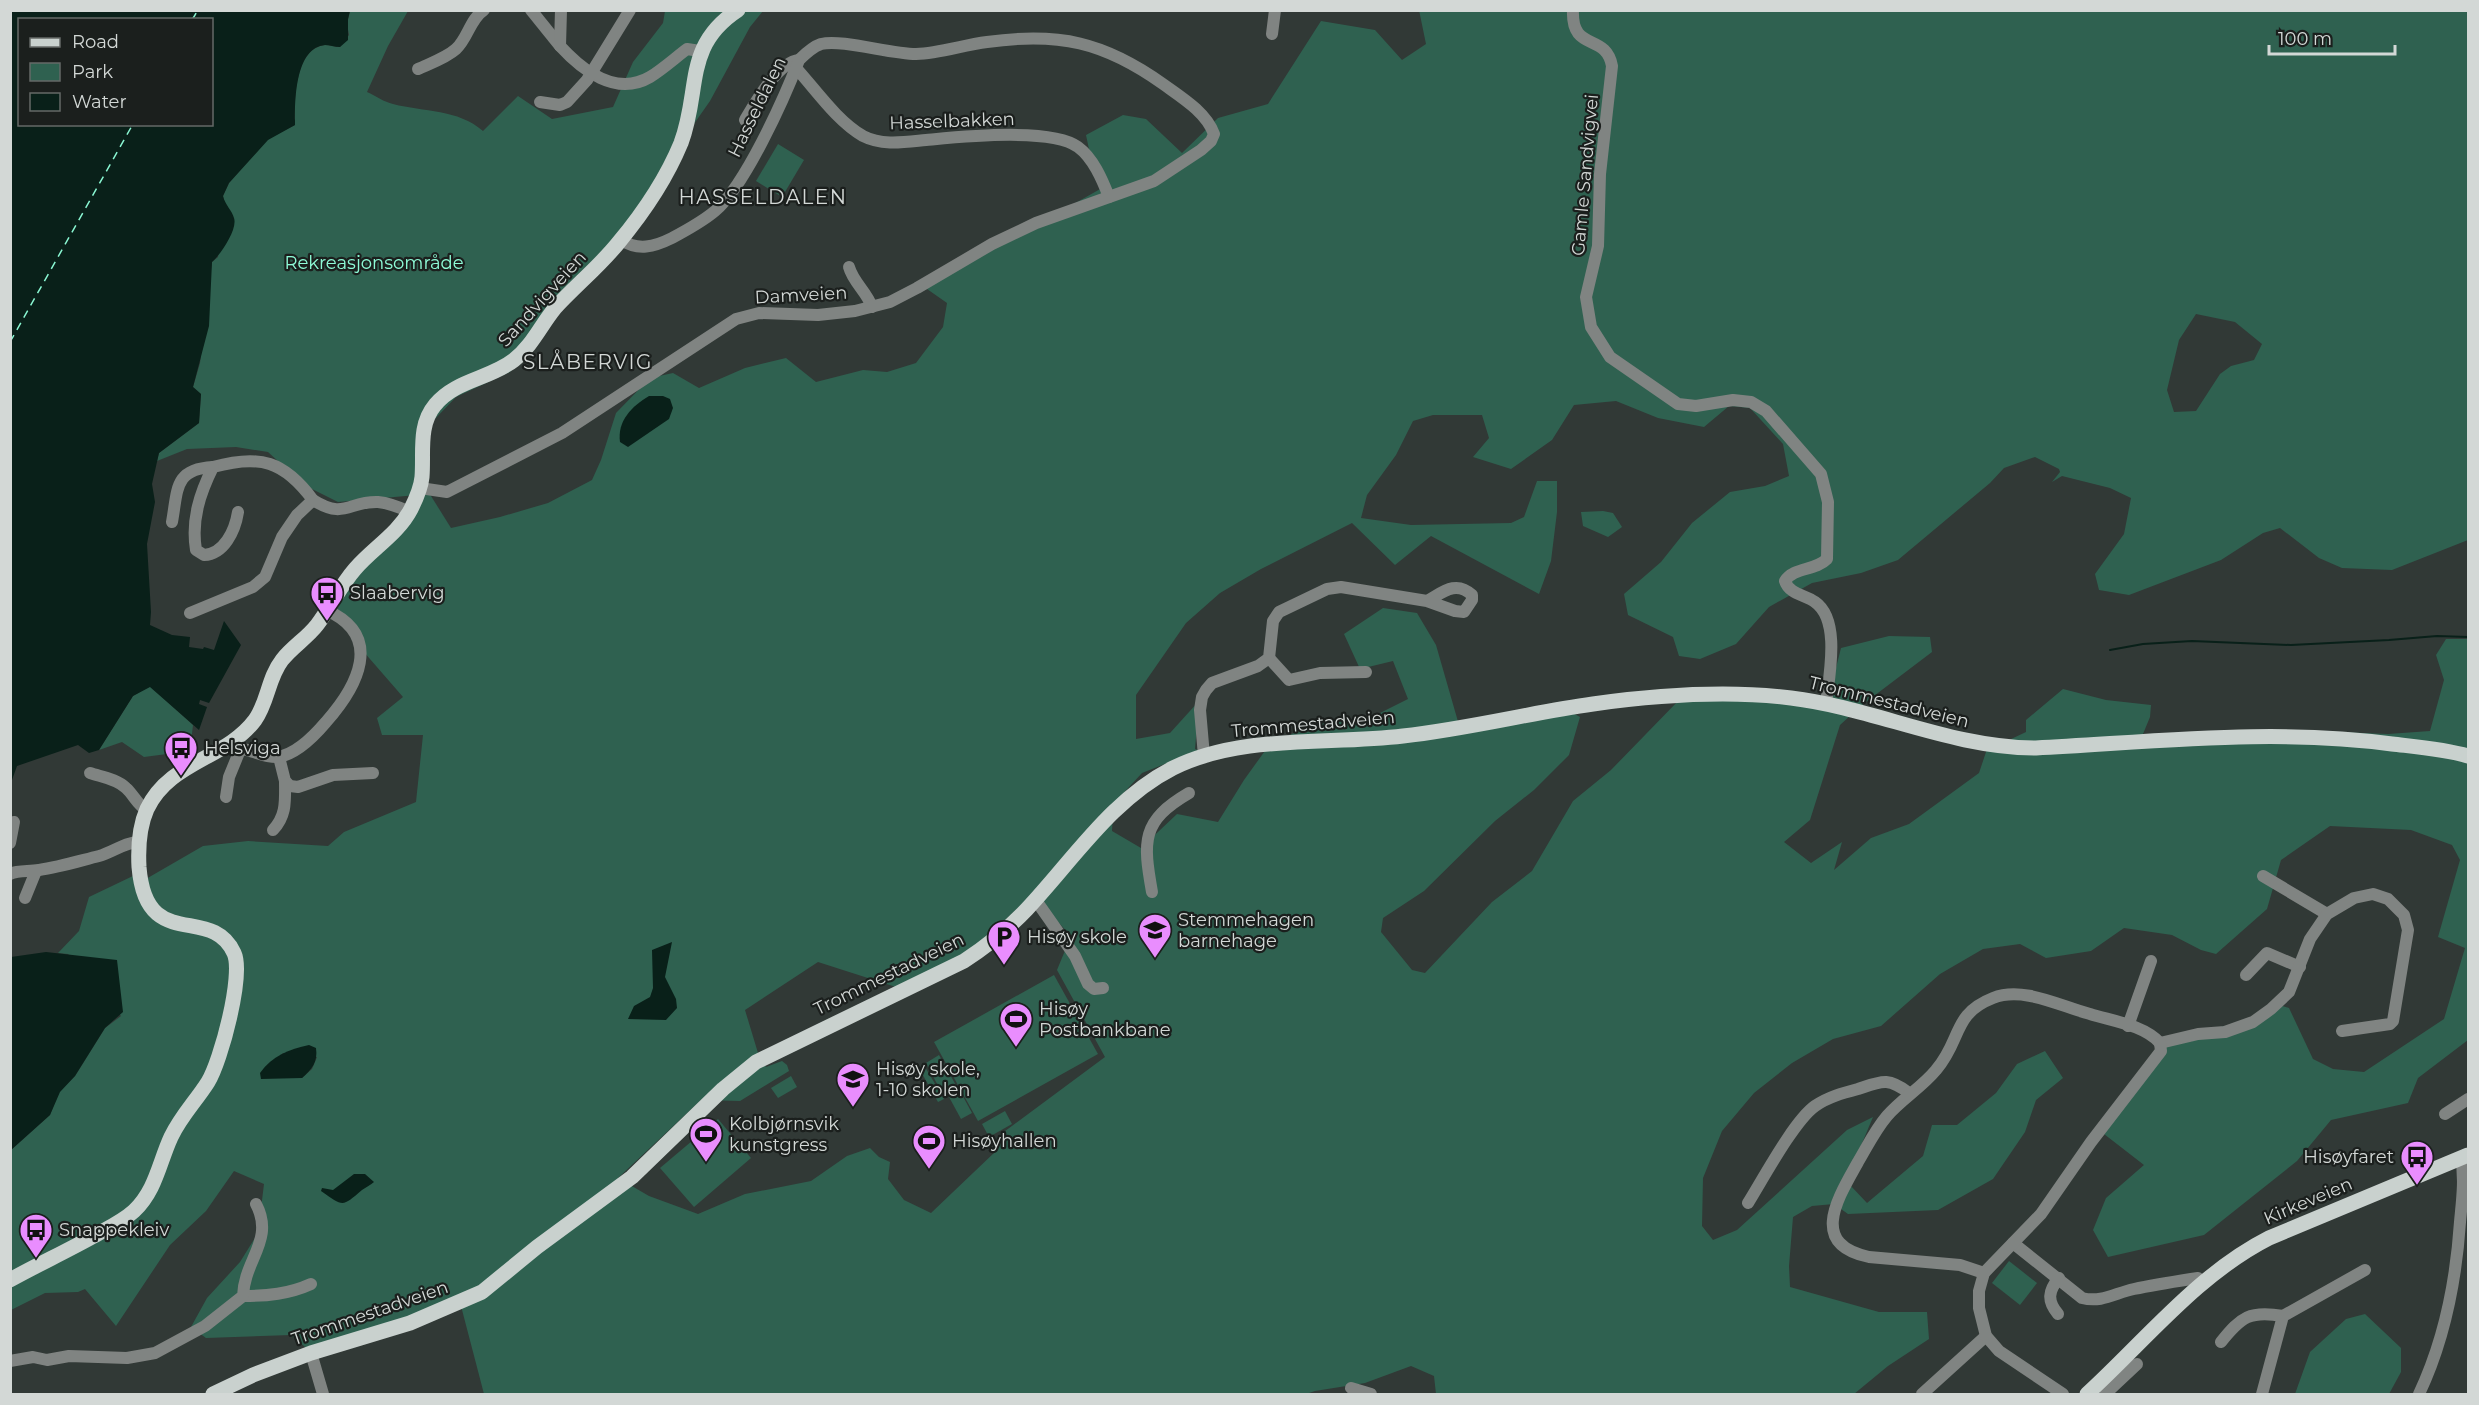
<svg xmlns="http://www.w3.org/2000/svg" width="2479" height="1405" font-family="Montserrat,sans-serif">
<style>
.green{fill:#2f6150;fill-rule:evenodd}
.water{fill:#092019;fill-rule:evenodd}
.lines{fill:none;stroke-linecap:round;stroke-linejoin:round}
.stream{stroke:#092019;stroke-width:2}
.ferry{stroke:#89f6d2;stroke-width:1.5;stroke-dasharray:8 6;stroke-linecap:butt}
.minor{stroke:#808482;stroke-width:12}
.major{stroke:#c9d1ce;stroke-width:15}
.labels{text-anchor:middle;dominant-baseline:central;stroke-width:4.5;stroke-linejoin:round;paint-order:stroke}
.street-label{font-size:18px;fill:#d3d8d6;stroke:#1b1f1d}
.park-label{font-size:18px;fill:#8efbd7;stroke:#1b1f1d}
.poi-label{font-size:18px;fill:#d3d8d6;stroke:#1b1f1d;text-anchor:start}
.neighbourhood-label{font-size:20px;letter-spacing:1.5px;fill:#d3d8d6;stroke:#1b1f1d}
</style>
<rect width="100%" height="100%" fill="#313936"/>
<g class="green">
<path d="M1419,10L2468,11V540L2392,570L2342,568L2319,558L2280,528L2263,533L2221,560L2129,595L2099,590L2095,574L2124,534L2131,498L2110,488L2062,476L2052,482L2060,472L2059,469L2035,457L2004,468L1990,483L1898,560L1861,573L1812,583L1769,607L1736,644L1700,659L1679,656L1673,637L1628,615L1624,594L1661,562L1692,523L1730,492L1765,486L1789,476L1783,444L1750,408L1729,406L1704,427L1658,418L1616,401L1574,405L1552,440L1511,469L1473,457L1489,438L1482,415H1433L1413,421L1396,455L1367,495L1361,518L1411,525L1511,523L1524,517L1537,481H1557V512L1551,561L1539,594L1431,536L1395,565L1352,523L1261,569L1220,593L1186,623L1136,695V739L1170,733L1199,701L1195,749L1219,757L1185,756L1142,773L1118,799L1113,812L1112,831L1141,848L1177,814L1218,822L1244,780L1267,748L1308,725L1350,721L1380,713L1408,699L1393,661L1360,669L1344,634L1383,608L1417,613L1436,645L1461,732L1566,709L1580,717L1569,755L1534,790L1495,821L1424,891L1383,918L1381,932L1412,970L1425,973L1492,902L1532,871L1573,801L1611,770L1680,699L1818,700L1830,692L1841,648L1889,636L1930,637L1932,652L1862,705L1840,725L1810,820L1784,842L1811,863L1842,842L1834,870L1871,838L1909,824L1979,773L1989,743L2009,740L2026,732V720L2063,689L2106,700L2151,705L2150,717L2143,734L2338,732L2388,734L2430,731L2444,680L2436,655L2446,639H2468V1040L2418,1078L2408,1103L2331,1120L2297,1161L2204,1235L2108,1257L2093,1230L2106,1198L2144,1165L2104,1134L2172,1035L2255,1021L2273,1003L2289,1008L2313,1059L2333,1069L2364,1072L2444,1019L2465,948L2438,937L2460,860L2452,845L2411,830L2330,826L2281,860L2267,909L2216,954L2201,950L2172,935L2124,928L2091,951L2046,958L2020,944L1983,949L1940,974L1881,1026L1833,1039L1792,1063L1754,1093L1722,1131L1703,1178L1702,1226L1713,1240L1737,1230L1847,1130L1873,1117L1855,1160L1850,1185L1867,1203L1923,1156L1932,1125H1957L1996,1093L2017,1064L2045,1051L2063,1078L2036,1100L2025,1132L1993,1179L1938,1210L1848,1214L1834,1204L1812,1206L1793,1217L1789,1266L1790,1287L1879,1312H1927L1929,1339L1888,1366L1854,1394H1436L1434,1376L1411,1366L1365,1383L1315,1391L1306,1394H484L461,1306L311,1352L291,1335L206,1338L191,1327L207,1298L240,1262L258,1233L264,1184L234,1171L206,1211L170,1245L116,1326L85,1289L78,1292L45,1293L11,1310V1150L50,1115L59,1092L75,1076L105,1028L121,1016L68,954L58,953L79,931L89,897L135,875L139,883L203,846L248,841L328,846L344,832L416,802L423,735H382L377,718L403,697L363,651L330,606L417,495L338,502L304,485L268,452L236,447L187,449L157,461L159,453L199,423L201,394L193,387L200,363L212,262L218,257L225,204L223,196L229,183L268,139L295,125C294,104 294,48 325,45C329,45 335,47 340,47L349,35L347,24L350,11H408L388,46L367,92C376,96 384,102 393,104C424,112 458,109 483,131L518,96L552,119L613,107L633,62L663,23L665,11H763L750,27L710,101L682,141L661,184L570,299L510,372L456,397L433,421L430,432L426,488L451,528L500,517L548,503L592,480L601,460L616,413L650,378L673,373L699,388L745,368L786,358L816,382L863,370L887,372L916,363L943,327L947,303L927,289L909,297L1102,188L1090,154L1086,135L1123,115L1146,119L1182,153L1218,118L1268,104L1321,21L1375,30L1402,60L1426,44ZM2196,314L2235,322L2262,344L2254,360L2231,366L2220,374L2196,411L2174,412L2167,390L2179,340ZM1021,905L1046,909L1071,936L1057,970L1105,1057L997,1137L995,1152L931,1213L904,1200L888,1179L890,1162L879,1157L870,1148L847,1156L811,1181L745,1194L698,1214L649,1196L618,1178L701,1100L740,1101L789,1071L787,1065L782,1061L766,1067L758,1053L745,1010L818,962L899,988L943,967L985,939ZM283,1053L317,1057L312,1069L302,1078L280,1056Z"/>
<path d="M778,144L804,160L782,197L756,181Z"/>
<path d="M1603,511L1613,513L1622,527L1608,537L1583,526L1581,512Z"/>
<path d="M150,686L193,725L190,751L144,757L122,742L99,750L133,696Z"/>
<path d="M1054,975L1098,1054L978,1121L934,1042Z"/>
<path d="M939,1055L958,1089L944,1097L926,1063Z"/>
<path d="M925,1067L944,1099L938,1102L920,1070Z"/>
<path d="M791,1076L797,1087L778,1098L771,1088Z"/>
<path d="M960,1091L972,1113L961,1119L949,1097Z"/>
<path d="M1005,1111L1012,1124L989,1137L982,1124Z"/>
<path d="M718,1119L751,1158L694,1207L660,1168Z"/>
<path d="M2009,1261L2037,1283L2020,1305L1992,1283Z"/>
<path d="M2365,1314L2401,1348V1372L2389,1394H2295L2310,1352L2346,1319Z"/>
</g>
<g class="water">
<path d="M10,11H350L348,19V40L340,47C335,47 329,45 325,45C294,48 295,104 295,125L268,140L229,183L223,196C225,205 232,210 234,218C238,229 220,255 212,262L209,326L193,387L201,394L199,423L159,453L152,484L155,502L147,544L151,612L150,625L172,635L190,637L189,647L203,649L204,647L214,650L224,621L241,645L209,703L200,700L199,704L207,707L199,730L150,687L133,696L99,750L89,753L78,745L17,766L12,780ZM20,20H212V124H20Z"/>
<path d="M649,396H663L670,399L673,408L669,419L628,447L620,442C617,421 632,406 649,396Z"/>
<path d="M672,942L665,977L676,999L677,1008L666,1020L628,1019L634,1006L650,997L653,988L652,950Z"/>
<path d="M46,952L117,960L123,1012L105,1028L75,1076L60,1092L50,1115L11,1150V957Z"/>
<path d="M309,1045L316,1048C318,1062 312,1069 302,1078L261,1079L260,1073C272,1056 289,1049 309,1045Z"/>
<path d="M354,1174H365L374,1182C371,1185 366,1187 362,1190C342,1207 344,1207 321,1191L322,1188L333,1190Z"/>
</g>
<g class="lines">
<path class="stream" d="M2110,650L2143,644L2192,641L2291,645L2389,640L2437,636L2468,637"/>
<g class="ferry">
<path d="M192,20L198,10"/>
<path d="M10,342L133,124"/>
</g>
<g class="minor">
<path d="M531,10L560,46"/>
<path d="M561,10L560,46C582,70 616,97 650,77C663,69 675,58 687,49L700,51"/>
<path d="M1573,10C1571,53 1606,32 1612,66L1600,174L1598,246L1586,297L1591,327L1610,357L1678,404L1696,406L1733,400L1751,402L1766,411L1821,474L1828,502L1827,559C1815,571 1794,567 1785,581C1789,594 1805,595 1815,602C1841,620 1829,676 1826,704"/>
<path d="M1272,34L1275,10"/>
<path d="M796,68C816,90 837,121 863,136C882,146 905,142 926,140C959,137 1052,127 1078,147C1093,158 1102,179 1109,197"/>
<path d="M418,69C431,63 446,58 456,49C468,38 470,19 484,10"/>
<path d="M540,102L560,105L567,102L587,80L630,10"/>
<path d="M745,120C755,103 778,62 799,60"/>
<path d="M849,267C853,282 867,292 872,307"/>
<path d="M420,488L447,492L562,433L736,319L759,313L818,315L855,311L890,302L917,288L992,244L1036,223L1154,181L1201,150L1211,141L1214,134C1206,112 1181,97 1163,84C1104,42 1059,32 987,42C963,45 940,53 916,54C890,54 842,39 821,44C812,47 805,54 799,60C784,99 745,186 715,211C702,222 687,230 672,238C654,247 638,251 621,240"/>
<path d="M238,512C235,531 224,554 204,555L196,550C191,520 200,493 213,467C260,454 284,461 313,500"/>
<path d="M172,522C178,489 174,469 213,467"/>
<path d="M190,613L253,587L265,577L282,537L297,515L313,500C345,520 348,501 378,502C389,503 399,507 410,512"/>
<path d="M1269,658L1289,680L1320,673L1366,672"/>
<path d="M1204,756L1200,710L1202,697L1206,690L1212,683L1258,666L1269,658L1273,621L1279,612L1327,589L1341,587L1427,601L1455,611L1464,612L1472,600V595C1456,580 1443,592 1427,601"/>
<path d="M279,757L285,781L290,786L298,787L333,775L373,773"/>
<path d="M90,773C102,777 117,779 126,788C134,795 137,805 147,810"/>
<path d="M226,797L229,777L240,750L243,749C254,751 266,758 278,757C297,754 315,735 326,722C357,687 385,636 326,610"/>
<path d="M273,830C287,815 285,800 285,781"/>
<path d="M10,843L14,822"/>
<path d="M10,874C19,870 29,872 39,870C59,867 79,861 99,856C113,852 125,842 139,842"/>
<path d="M2263,876L2327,914"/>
<path d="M1152,892C1143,841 1141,821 1189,793"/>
<path d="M25,898L36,871"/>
<path d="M1035,899L1075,956L1088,984L1094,989L1103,988"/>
<path d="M2246,975L2267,953L2300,967"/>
<path d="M2128,1026L2151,961"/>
<path d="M2160,1043L2198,1034L2225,1032L2253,1022L2271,1009L2289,992L2310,939L2327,914L2354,898L2373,894L2388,899L2404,915L2408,930L2393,1021L2390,1024L2342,1031"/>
<path d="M2445,1114L2468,1099"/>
<path d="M1748,1203C1763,1179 1794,1121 1815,1106C1828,1097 1843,1093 1858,1089C1882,1081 1888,1077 1909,1093"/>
<path d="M2013,1243L2082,1298C2102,1303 2115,1293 2134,1289C2153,1285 2172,1282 2191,1279L2198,1278L2203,1283"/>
<path d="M1984,1273L1960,1265L1869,1257C1808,1244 1838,1198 1858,1162C1867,1147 1875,1130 1887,1116C1902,1099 1922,1087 1936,1070C1962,1040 1952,1014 1993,998C2023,986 2060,1006 2090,1014C2112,1021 2144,1025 2160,1043"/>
<path d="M243,1296C267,1296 289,1294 311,1284"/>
<path d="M2058,1314C2047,1301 2048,1291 2059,1278"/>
<path d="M2221,1342C2241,1317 2250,1310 2283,1316"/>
<path d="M311,1353L323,1394"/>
<path d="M10,1361L33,1357L47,1360L69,1356L127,1358L155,1353L205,1326L243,1296C244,1260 275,1240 256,1204"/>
<path d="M1351,1388L1371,1394"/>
<path d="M1922,1394L1986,1336"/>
<path d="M2063,1394L1999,1351L1986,1336L1979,1308V1291L1984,1273L2041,1214L2091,1142L2161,1051L2160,1043"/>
<path d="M2105,1394L2137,1364"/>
<path d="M2262,1394L2283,1316L2365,1270"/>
<path d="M2419,1394C2445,1339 2456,1282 2460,1222C2462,1200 2465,1179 2461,1158"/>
</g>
<g class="major">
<path d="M10,1280C37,1265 65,1252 92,1237C106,1229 122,1222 134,1211C156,1190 159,1163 171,1137C181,1116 196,1101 208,1082C221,1061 244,974 234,953C211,903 146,954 139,867C138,848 139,827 147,809C170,761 226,759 255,720C268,702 268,678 282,660C292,647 307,638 317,625C331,607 340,586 355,569C373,548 398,534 411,509C416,499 421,488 422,477C424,453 418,425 435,405C455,380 490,379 514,360C532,346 541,325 555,308C576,285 600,266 619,242C643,213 667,177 681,143C701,90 683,46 738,10"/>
<path d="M213,1394L253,1375L311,1353L410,1323L482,1292L537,1247L632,1177L723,1089L756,1062L964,961C987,946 1008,929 1027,909C1073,860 1112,799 1173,768C1242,734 1328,745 1403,736C1467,729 1529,713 1593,704C1658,695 1726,690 1791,698C1874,708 1951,748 2036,748C2154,742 2274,728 2392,744C2418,747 2444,749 2468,756"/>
<path d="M2087,1394C2145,1341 2198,1274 2269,1238L2468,1155"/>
</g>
</g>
<defs>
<g id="bus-pin" transform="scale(1.725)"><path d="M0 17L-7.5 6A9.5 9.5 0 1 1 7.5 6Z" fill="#e98dfe" stroke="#1b1f1d"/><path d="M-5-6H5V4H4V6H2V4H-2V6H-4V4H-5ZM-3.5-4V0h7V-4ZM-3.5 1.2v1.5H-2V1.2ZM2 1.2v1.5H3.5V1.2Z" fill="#111"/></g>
<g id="school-pin" transform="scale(1.725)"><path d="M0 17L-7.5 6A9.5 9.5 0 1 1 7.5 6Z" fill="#e98dfe" stroke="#1b1f1d"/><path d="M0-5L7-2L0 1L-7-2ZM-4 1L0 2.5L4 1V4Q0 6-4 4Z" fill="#111"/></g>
<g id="parking-pin" transform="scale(1.725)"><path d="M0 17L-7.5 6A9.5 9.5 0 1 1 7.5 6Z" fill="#e98dfe" stroke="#1b1f1d"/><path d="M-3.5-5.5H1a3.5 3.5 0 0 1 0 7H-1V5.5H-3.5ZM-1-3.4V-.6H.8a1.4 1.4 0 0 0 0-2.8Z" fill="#111"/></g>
<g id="stadium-pin" transform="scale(1.725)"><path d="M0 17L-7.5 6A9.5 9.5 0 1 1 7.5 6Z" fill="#e98dfe" stroke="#1b1f1d"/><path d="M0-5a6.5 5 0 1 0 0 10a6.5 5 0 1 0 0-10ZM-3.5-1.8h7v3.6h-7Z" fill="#111"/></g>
</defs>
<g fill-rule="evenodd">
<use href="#bus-pin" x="327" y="593"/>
<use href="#bus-pin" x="181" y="748"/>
<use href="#school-pin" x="1155" y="930"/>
<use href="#parking-pin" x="1004" y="937"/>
<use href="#stadium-pin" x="1016" y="1019"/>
<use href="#school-pin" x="853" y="1079"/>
<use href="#stadium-pin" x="706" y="1134"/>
<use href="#stadium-pin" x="929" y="1141"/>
<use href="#bus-pin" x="2417" y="1157"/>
<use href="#bus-pin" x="36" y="1230"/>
</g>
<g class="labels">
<g class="street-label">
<text transform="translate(757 107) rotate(-64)">Hasseldalen</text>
<text transform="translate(952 121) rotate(-2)">Hasselbakken</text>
<text transform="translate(1585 175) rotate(-85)">Gamle Sandvigvei</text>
<text transform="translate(801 295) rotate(-3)">Damveien</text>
<text transform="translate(542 299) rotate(-48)">Sandvigveien</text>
<text transform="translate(1889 702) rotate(14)">Trommestadveien</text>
<text transform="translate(1313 724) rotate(-5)">Trommestadveien</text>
<text transform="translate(889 974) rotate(-26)">Trommestadveien</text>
<text transform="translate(2308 1201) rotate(-23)">Kirkeveien</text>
<text transform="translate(370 1313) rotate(-19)">Trommestadveien</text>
</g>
<g class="park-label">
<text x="374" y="263">Rekreasjonsområde</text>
</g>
<g class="poi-label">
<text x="350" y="593">Slaabervig</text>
<text x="204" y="748">Helsviga</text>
<text x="1178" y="920">Stemmehagen<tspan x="1178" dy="21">barnehage</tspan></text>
<text x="1027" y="937">Hisøy skole</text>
<text x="1039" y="1009">Hisøy<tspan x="1039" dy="21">Postbankbane</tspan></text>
<text x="876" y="1069">Hisøy skole,<tspan x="876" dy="21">1-10 skolen</tspan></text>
<text x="729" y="1124">Kolbjørnsvik<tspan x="729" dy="21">kunstgress</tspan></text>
<text x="952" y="1141">Hisøyhallen</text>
<text x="2394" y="1157" text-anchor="end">Hisøyfaret</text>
<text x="59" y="1230">Snappekleiv</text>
</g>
<g class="neighbourhood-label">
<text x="763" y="197">HASSELDALEN</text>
<text x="588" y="362">SLÅBERVIG</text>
</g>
</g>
<rect width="2479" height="1405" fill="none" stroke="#d3d8d6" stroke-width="24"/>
<rect x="18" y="18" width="195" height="108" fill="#1b1f1d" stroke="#656967" stroke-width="1.5"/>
<rect x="30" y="38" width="30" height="9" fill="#c9d1ce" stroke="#656967" stroke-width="1.5"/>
<text x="72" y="48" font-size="18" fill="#d3d8d6">Road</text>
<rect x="30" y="63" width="30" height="18" fill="#2f6150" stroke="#656967" stroke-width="1.5"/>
<text x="72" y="78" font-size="18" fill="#d3d8d6">Park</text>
<rect x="30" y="93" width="30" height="18" fill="#092019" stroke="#656967" stroke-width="1.5"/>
<text x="72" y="108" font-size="18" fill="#d3d8d6">Water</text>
<path d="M2269 45v9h126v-9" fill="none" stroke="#d3d8d6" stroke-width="3"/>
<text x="2278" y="45" font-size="18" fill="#d3d8d6" stroke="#1b1f1d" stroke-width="4.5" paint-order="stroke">100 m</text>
</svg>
